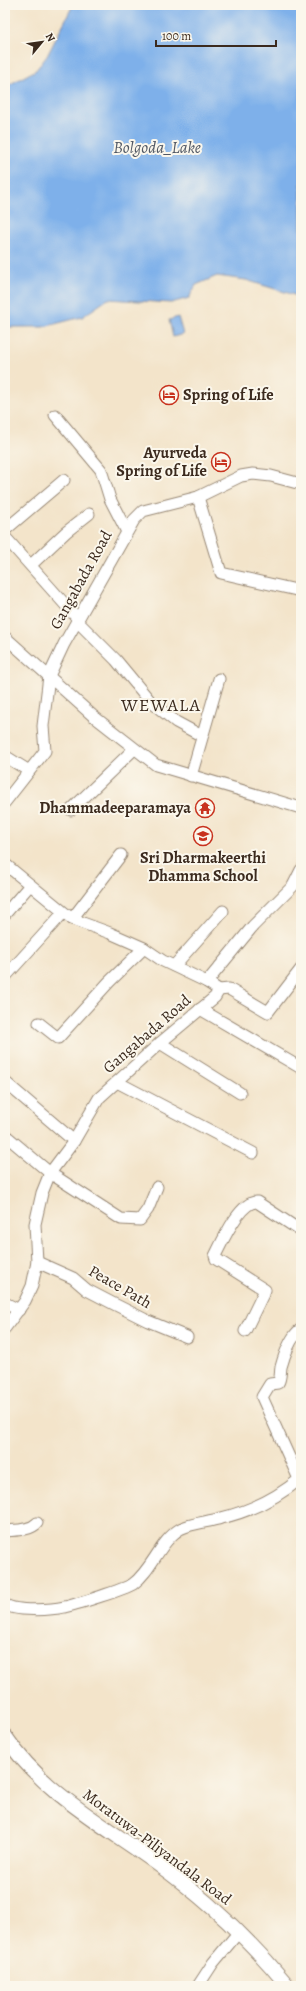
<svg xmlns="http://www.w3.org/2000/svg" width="306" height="1991" font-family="Alegreya,serif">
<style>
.water{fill:#7eb0ea;stroke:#5c6d84}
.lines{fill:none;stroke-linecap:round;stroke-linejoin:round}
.minor-casing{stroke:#978774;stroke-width:13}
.major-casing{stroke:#978774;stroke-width:16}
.minor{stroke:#fff;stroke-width:11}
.major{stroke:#fff;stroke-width:14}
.labels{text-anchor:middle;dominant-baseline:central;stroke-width:4;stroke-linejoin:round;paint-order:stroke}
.poi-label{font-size:16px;font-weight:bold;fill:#3b2a1e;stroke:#fbf7ec;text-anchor:end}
.street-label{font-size:16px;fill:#3b2a1e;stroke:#fbf7ec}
.water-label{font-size:17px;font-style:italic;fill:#525965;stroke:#fbf7ec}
.quarter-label{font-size:18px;letter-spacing:1px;fill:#3b2a1e;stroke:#fbf7ec}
</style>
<rect width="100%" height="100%" fill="#fbf7ec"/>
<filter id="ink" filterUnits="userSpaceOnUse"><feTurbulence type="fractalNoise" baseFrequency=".025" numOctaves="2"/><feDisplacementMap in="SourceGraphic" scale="8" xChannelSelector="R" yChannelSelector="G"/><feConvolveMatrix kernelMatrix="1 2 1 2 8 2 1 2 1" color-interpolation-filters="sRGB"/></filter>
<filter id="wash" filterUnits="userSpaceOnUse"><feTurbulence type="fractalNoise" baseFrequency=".012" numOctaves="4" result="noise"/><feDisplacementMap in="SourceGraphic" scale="16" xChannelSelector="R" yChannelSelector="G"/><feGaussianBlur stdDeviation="0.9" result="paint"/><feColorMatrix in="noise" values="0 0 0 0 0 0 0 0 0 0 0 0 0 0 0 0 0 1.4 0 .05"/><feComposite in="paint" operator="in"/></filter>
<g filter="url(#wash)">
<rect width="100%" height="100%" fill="#f3e4ca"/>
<g class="water">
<path d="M73,5H301V297L246,280L217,276L196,285L189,298L171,303L108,299L82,317L43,327H9L5,332V87L36,70L47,56Z"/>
<path d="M178,317L183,334L173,337L169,320Z"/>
</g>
</g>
<g filter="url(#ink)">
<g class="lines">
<g class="minor-casing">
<g id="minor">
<path d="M55,415L101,470L110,499L126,530"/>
<path d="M198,497L221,573L301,591"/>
<path d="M5,530L64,480"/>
<path d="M5,537L78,619"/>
<path d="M31,565L66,532L89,514"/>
<path d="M77,621L116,660L150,701L176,722L202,736"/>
<path d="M5,637L92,715L156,765L301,808"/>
<path d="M5,756L29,771"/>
<path d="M191,776L219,679"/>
<path d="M5,802L45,751L43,726L49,676L64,644L134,520L143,511L198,497L241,476L253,474L271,476L301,484"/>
<path d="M71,810L134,749"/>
<path d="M5,864L72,919L110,933L144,948L163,961L207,982L219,990L215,997L160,1043L99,1098L74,1141L50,1173L42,1193L35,1224L37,1262L32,1286L25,1301L5,1328"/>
<path d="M5,914L30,885"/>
<path d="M72,919L121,855"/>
<path d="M174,966L223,911"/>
<path d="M5,977L63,913"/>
<path d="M207,982L253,926L293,886L301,870"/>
<path d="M219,990L229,989L268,1012L301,969"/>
<path d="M200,1009L301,1068"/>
<path d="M39,1023L58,1038L109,982L144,948"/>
<path d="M160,1043L240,1093"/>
<path d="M5,1082L74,1141"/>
<path d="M117,1082L253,1153"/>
<path d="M5,1135L50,1173L121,1219L140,1220L148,1209L157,1187"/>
<path d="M37,1262L73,1278L87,1290L114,1304L148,1321L187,1337"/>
<path d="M5,1303L19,1310"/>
<path d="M245,1331L265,1290L216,1259L215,1256C222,1242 240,1201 257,1202L301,1231"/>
<path d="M299,1479L262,1397L270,1384L278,1383C281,1378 280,1373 281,1367C284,1356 291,1336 301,1329"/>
<path d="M5,1531C15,1530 30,1531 37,1523"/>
<path d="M5,1604C14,1612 52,1610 64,1607C75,1605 125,1589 133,1584C152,1570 160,1541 180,1529C191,1523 209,1522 221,1518C252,1511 277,1498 301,1478"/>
<path d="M198,1986L213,1963L238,1933"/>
</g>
</g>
<g class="major-casing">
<path id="major" d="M5,1736C41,1791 102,1824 155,1862C204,1897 250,1940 288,1986"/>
</g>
<use href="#minor" class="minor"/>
<use href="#major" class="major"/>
</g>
</g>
<defs>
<g id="hotel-ring" transform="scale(1)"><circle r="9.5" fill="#fbf7ec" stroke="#c8321e" stroke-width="1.5"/><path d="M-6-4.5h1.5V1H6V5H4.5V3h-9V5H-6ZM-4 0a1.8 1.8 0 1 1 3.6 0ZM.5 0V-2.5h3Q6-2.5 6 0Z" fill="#c8321e"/></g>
<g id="temple-ring" transform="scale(1)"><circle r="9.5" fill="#fbf7ec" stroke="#c8321e" stroke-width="1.5"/><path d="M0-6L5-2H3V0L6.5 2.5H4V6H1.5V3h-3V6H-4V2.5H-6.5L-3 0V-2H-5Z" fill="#c8321e"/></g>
<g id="school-ring" transform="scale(1)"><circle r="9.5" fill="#fbf7ec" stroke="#c8321e" stroke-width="1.5"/><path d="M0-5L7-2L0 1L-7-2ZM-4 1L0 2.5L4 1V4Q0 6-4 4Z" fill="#c8321e"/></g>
</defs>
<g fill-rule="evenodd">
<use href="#hotel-ring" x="169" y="395"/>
<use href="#hotel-ring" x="221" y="462"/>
<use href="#temple-ring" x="205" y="808"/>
<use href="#school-ring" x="203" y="836"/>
</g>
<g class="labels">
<g class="poi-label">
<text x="183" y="395" text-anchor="start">Spring of Life</text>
<text x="207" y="453">Ayurveda<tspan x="207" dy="18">Spring of Life</tspan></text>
<text x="191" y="808">Dhammadeeparamaya</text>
<text x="203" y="858" text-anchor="middle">Sri Dharmakeerthi<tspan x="203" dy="18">Dhamma School</tspan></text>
</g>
<g class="street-label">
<text transform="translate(81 580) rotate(-61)">Gangabada Road</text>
<text transform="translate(147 1034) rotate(-41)">Gangabada Road</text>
<text transform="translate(120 1287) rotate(30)">Peace Path</text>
<text transform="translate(157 1847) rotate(37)">Moratuwa-Piliyandala Road</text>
</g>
<g class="water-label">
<text x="157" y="147">Bolgoda_Lake</text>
</g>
<g class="quarter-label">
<text x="161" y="705">WEWALA</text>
</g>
</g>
<rect width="306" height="1991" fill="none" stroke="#fbf7ec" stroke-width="20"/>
<g transform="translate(42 42) rotate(61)" stroke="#fbf7ec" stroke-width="3" paint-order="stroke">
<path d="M0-3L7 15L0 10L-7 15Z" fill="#3b2a1e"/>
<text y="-6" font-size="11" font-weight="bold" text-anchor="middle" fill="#3b2a1e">N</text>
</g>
<path d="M156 40v6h120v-6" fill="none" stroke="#3b2a1e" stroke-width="2"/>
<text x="162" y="40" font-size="12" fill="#3b2a1e" stroke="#fbf7ec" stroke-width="3" paint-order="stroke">100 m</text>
</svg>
